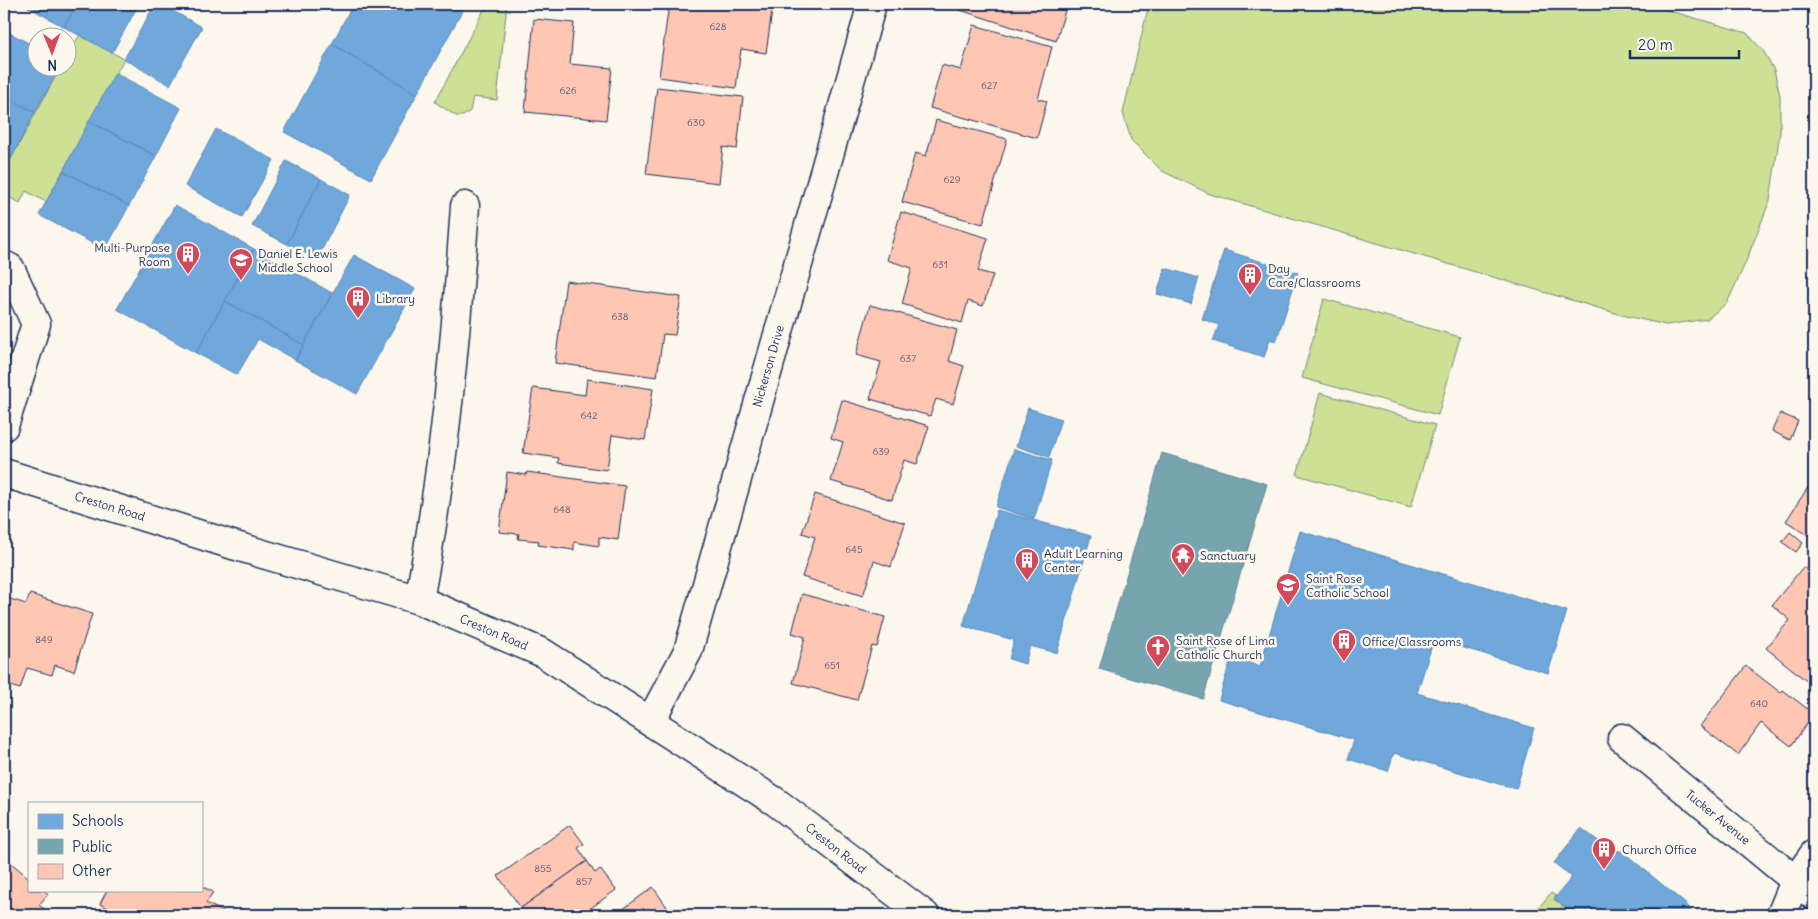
<svg xmlns="http://www.w3.org/2000/svg" width="1818" height="919" font-family="Delius,sans-serif">
<style>
.green{fill:#cde195;stroke:#74887a}
.schools{fill:#6fa8dc;stroke:#5684b6}
.public{fill:#76a5af;stroke:#5b8297}
.building{fill:#fec6b3;stroke:#1b2f5e}
.lines{fill:none;stroke-linecap:round;stroke-linejoin:round}
.minor-casing{stroke:#1b2f5e;stroke-width:31}
.major-casing{stroke:#1b2f5e;stroke-width:31}
.minor{stroke:#fbf7ec;stroke-width:28}
.major{stroke:#fbf7ec;stroke-width:28}
.labels{text-anchor:middle;dominant-baseline:central;stroke-width:5;stroke-linejoin:round;paint-order:stroke}
.number-label{font-size:10px;fill:#545573}
.poi-label{font-size:12px;fill:#1b2f5e;stroke:#fbf7ec;text-anchor:start}
.street-label{font-size:12px;fill:#1b2f5e;stroke:#fbf7ec}
</style>
<rect width="100%" height="100%" fill="#fbf7ec"/>
<filter id="ink" filterUnits="userSpaceOnUse"><feTurbulence type="fractalNoise" baseFrequency=".02" numOctaves="2"/><feDisplacementMap in="SourceGraphic" scale="10" xChannelSelector="R" yChannelSelector="G"/><feConvolveMatrix kernelMatrix="1 2 1 2 8 2 1 2 1" color-interpolation-filters="sRGB"/></filter>
<g filter="url(#ink)">
<g class="green">
<path d="M487,4H507L497,100L473,97L470,111L463,116H456L435,102Z"/>
<path d="M1149,4H1646L1747,33L1764,52L1774,70L1780,96V132L1770,200L1745,264L1727,303L1707,319L1666,325L1622,315L1210,194L1162,171L1131,140L1123,113Z"/>
<path d="M80,35L124,59L46,202L26,191L20,203L4,195V172L60,68H68V54Z"/>
<path d="M1324,299L1460,337L1438,415L1302,378Z"/>
<path d="M1320,393L1435,425L1411,507L1297,475Z"/>
<path d="M1551,893L1556,896L1554,899L1574,915H1532Z"/>
</g>
<g class="schools">
<path d="M23,4H77L64,27Z"/>
<path d="M77,4H139L112,53L64,27Z"/>
<path d="M155,4H160L202,27L170,85L124,59Z"/>
<path d="M353,4H466L417,94L332,44Z"/>
<path d="M4,30L38,48V68H60L35,112L4,96Z"/>
<path d="M332,44L417,94L371,179L284,132Z"/>
<path d="M115,73L181,108L156,156L89,121Z"/>
<path d="M4,96L35,112L12,157L4,153Z"/>
<path d="M89,121L156,156L129,206L63,171Z"/>
<path d="M216,129L274,160L242,217L185,186Z"/>
<path d="M4,153L12,157L4,172Z"/>
<path d="M286,161L321,179L287,244L252,226Z"/>
<path d="M63,171L129,206L105,250L39,215Z"/>
<path d="M321,179L350,195L317,259L287,244Z"/>
<path d="M175,205L254,249L196,353L117,309Z"/>
<path d="M254,249L332,293L304,345L225,301Z"/>
<path d="M1224,250L1298,273L1276,342L1270,339L1264,357L1213,341L1219,325L1202,319Z"/>
<path d="M354,255L415,289L357,394L295,360Z"/>
<path d="M1165,268L1199,278L1191,304L1157,294Z"/>
<path d="M225,301L304,345L295,360L258,339L237,375L196,353Z"/>
<path d="M1028,408L1061,419L1049,457L1016,446Z"/>
<path d="M1014,449L1052,460L1034,519L996,507Z"/>
<path d="M997,510L1091,536L1057,653L1030,646L1025,664L1009,659L1014,640L963,626Z"/>
<path d="M1300,531L1567,611L1548,673L1434,639L1417,693L1534,728L1516,789L1394,753L1388,771L1348,759L1354,740L1219,700L1231,658L1260,666Z"/>
<path d="M1581,828L1612,851H1622L1688,906L1693,915H1574L1554,899L1572,877L1554,863Z"/>
</g>
<path class="public" d="M1162,453L1267,484L1203,699L1099,669Z"/>
<g class="building">
<path d="M669,4H773L766,53L741,49L736,88L659,77Z"/>
<path d="M962,4H1067L1056,41L960,10Z"/>
<path d="M534,19L574,23L570,64L612,68L606,120L525,112Z"/>
<path d="M974,25L1052,47L1038,99L1047,101L1037,138L930,108L942,65L961,70Z"/>
<path d="M657,87L743,97L737,149L723,147L719,183L646,174Z"/>
<path d="M936,120L1007,139L983,224L902,202L915,153L926,156Z"/>
<path d="M901,212L988,238L978,271L993,275L983,306L968,301L962,323L902,304L912,268L887,260Z"/>
<path d="M566,281L681,297L675,335L663,334L657,377L555,363Z"/>
<path d="M870,305L957,330L949,361L964,366L953,404L936,399L930,416L870,399L881,362L856,355Z"/>
<path d="M587,379L653,389L645,440L612,435L607,470L558,463L559,458L523,453L533,388L585,395Z"/>
<path d="M842,400L929,426L917,464L904,460L892,500L831,481L843,442L831,438Z"/>
<path d="M1780,413L1798,421L1790,440L1772,431Z"/>
<path d="M507,472L526,475L527,472L625,486L618,540L599,537V546L574,542V550L538,545L539,541L518,539L519,534L499,532Z"/>
<path d="M1814,478V539L1786,521Z"/>
<path d="M815,494L905,523L891,567L874,561L863,596L802,577L815,537L802,533Z"/>
<path d="M1790,532L1803,543L1796,552L1782,542Z"/>
<path d="M1803,567L1814,575V687L1766,648L1790,620L1772,605Z"/>
<path d="M30,594L92,614L74,671L55,665L52,675L27,668L20,689L4,684V597L26,604Z"/>
<path d="M802,594L885,617L877,647L872,646L857,700L793,683L805,637L792,633Z"/>
<path d="M1746,666L1781,693L1783,690L1814,714L1791,746L1761,723L1738,755L1700,726Z"/>
<path d="M570,825L584,844L578,848L587,861L521,908L498,876Z"/>
<path d="M587,861L595,873L600,869L616,890L581,915H526L521,908Z"/>
<path d="M10,862L29,878V890H44L48,894L39,905L49,913L48,915H4V869Z"/>
<path d="M201,886L213,892L206,903L229,915H121L100,904L107,890H201Z"/>
<path d="M653,887L667,907L661,911L664,915H615Z"/>
</g>
<g class="lines">
<g class="minor-casing">
<g id="minor">
<path d="M4,265L10,268L36,324L4,426"/>
<path d="M419,600C444,470 456,337 465,206"/>
<path d="M650,722L688,651L872,4"/>
<path d="M1622,738L1814,896"/>
<path d="M1781,915L1795,881L1814,854"/>
</g>
</g>
<g class="major-casing">
<path id="major" d="M4,473L236,546L419,600L543,653L776,802L925,915"/>
</g>
<use href="#minor" class="minor"/>
<use href="#major" class="major"/>
</g>
</g>
<defs>
<g id="building-pin" transform="scale(1.25)"><path d="M0 17L-7.5 6A9.5 9.5 0 1 1 7.5 6Z" fill="#d1495b" stroke="#fbf7ec"/><path d="M-4-6H4V6H1V3H-1V6H-4ZM-2.5-4.3h1.7v1.8h-1.7ZM.8-4.3h1.7v1.8H.8ZM-2.5-1h1.7V.8h-1.7ZM.8-1h1.7V.8H.8Z" fill="#fff"/></g>
<g id="school-pin" transform="scale(1.25)"><path d="M0 17L-7.5 6A9.5 9.5 0 1 1 7.5 6Z" fill="#d1495b" stroke="#fbf7ec"/><path d="M0-5L7-2L0 1L-7-2ZM-4 1L0 2.5L4 1V4Q0 6-4 4Z" fill="#fff"/></g>
<g id="temple-pin" transform="scale(1.25)"><path d="M0 17L-7.5 6A9.5 9.5 0 1 1 7.5 6Z" fill="#d1495b" stroke="#fbf7ec"/><path d="M0-6L5-2H3V0L6.5 2.5H4V6H1.5V3h-3V6H-4V2.5H-6.5L-3 0V-2H-5Z" fill="#fff"/></g>
<g id="church-pin" transform="scale(1.25)"><path d="M0 17L-7.5 6A9.5 9.5 0 1 1 7.5 6Z" fill="#d1495b" stroke="#fbf7ec"/><path d="M-1.2-6h2.4v3.5h3.3v2.4h-3.3V6h-2.4V-.1h-3.3v-2.4h3.3Z" fill="#fff"/></g>
</defs>
<g fill-rule="evenodd">
<use href="#building-pin" x="188" y="254"/>
<use href="#school-pin" x="241" y="260"/>
<use href="#building-pin" x="1250" y="275"/>
<use href="#building-pin" x="358" y="298"/>
<use href="#temple-pin" x="1183" y="555"/>
<use href="#building-pin" x="1027" y="560"/>
<use href="#school-pin" x="1288" y="585"/>
<use href="#building-pin" x="1344" y="641"/>
<use href="#church-pin" x="1158" y="647"/>
<use href="#building-pin" x="1604" y="849"/>
</g>
<g class="labels">
<g class="number-label">
<text x="718" y="26">628</text>
<text x="989" y="85">627</text>
<text x="568" y="90">626</text>
<text x="696" y="122">630</text>
<text x="952" y="179">629</text>
<text x="940" y="264">631</text>
<text x="620" y="316">638</text>
<text x="908" y="358">637</text>
<text x="589" y="415">642</text>
<text x="881" y="451">639</text>
<text x="562" y="509">648</text>
<text x="854" y="549">645</text>
<text x="44" y="639">849</text>
<text x="832" y="665">651</text>
<text x="1759" y="703">640</text>
<text x="543" y="868">855</text>
<text x="584" y="881">857</text>
</g>
<g class="poi-label">
<text x="170" y="247" text-anchor="end">Multi-Purpose<tspan x="170" dy="14">Room</tspan></text>
<text x="258" y="253">Daniel E. Lewis<tspan x="258" dy="14">Middle School</tspan></text>
<text x="1268" y="268">Day<tspan x="1268" dy="14">Care/Classrooms</tspan></text>
<text x="376" y="298">Library</text>
<text x="1044" y="553">Adult Learning<tspan x="1044" dy="14">Center</tspan></text>
<text x="1200" y="555">Sanctuary</text>
<text x="1306" y="578">Saint Rose<tspan x="1306" dy="14">Catholic School</tspan></text>
<text x="1176" y="640">Saint Rose of Lima<tspan x="1176" dy="14">Catholic Church</tspan></text>
<text x="1362" y="641">Office/Classrooms</text>
<text x="1622" y="849">Church Office</text>
</g>
<g class="street-label">
<text transform="translate(768 366) rotate(-74)">Nickerson Drive</text>
<text transform="translate(110 506) rotate(17)">Creston Road</text>
<text transform="translate(494 632) rotate(23)">Creston Road</text>
<text transform="translate(1718 817) rotate(39)">Tucker Avenue</text>
<text transform="translate(836 848) rotate(38)">Creston Road</text>
</g>
</g>
<rect width="1818" height="919" fill="none" stroke="#fbf7ec" stroke-width="20"/>
<rect x="10" y="10" width="1798" height="899" fill="none" stroke="#1b2f5e" stroke-width="2" filter="url(#ink)"/>
<rect x="28" y="802" width="175" height="90" fill="#fbf7ec" stroke="#a1a7b3"/>
<rect x="38" y="814" width="25" height="15" fill="#6fa8dc" stroke="#a1a7b3"/>
<text x="72" y="826" font-size="15" fill="#1b2f5e">Schools</text>
<rect x="38" y="839" width="25" height="15" fill="#76a5af" stroke="#a1a7b3"/>
<text x="72" y="852" font-size="15" fill="#1b2f5e">Public</text>
<rect x="38" y="864" width="25" height="15" fill="#fec6b3" stroke="#a1a7b3"/>
<text x="72" y="876" font-size="15" fill="#1b2f5e">Other</text>
<g transform="translate(52 52) rotate(179)"><circle r="24" fill="#fbf7ec" stroke="#a1a7b3"/>
<path d="M0-4L9 19L0 12L-9 19Z" fill="#d1495b"/>
<text y="-8" font-size="14" font-weight="bold" text-anchor="middle" fill="#1b2f5e">N</text>
</g>
<path d="M1630 50v8h109v-8" fill="none" stroke="#1b2f5e" stroke-width="2.5"/>
<text x="1638" y="50" font-size="15" fill="#1b2f5e" stroke="#fbf7ec" stroke-width="4" paint-order="stroke">20 m</text>
</svg>
